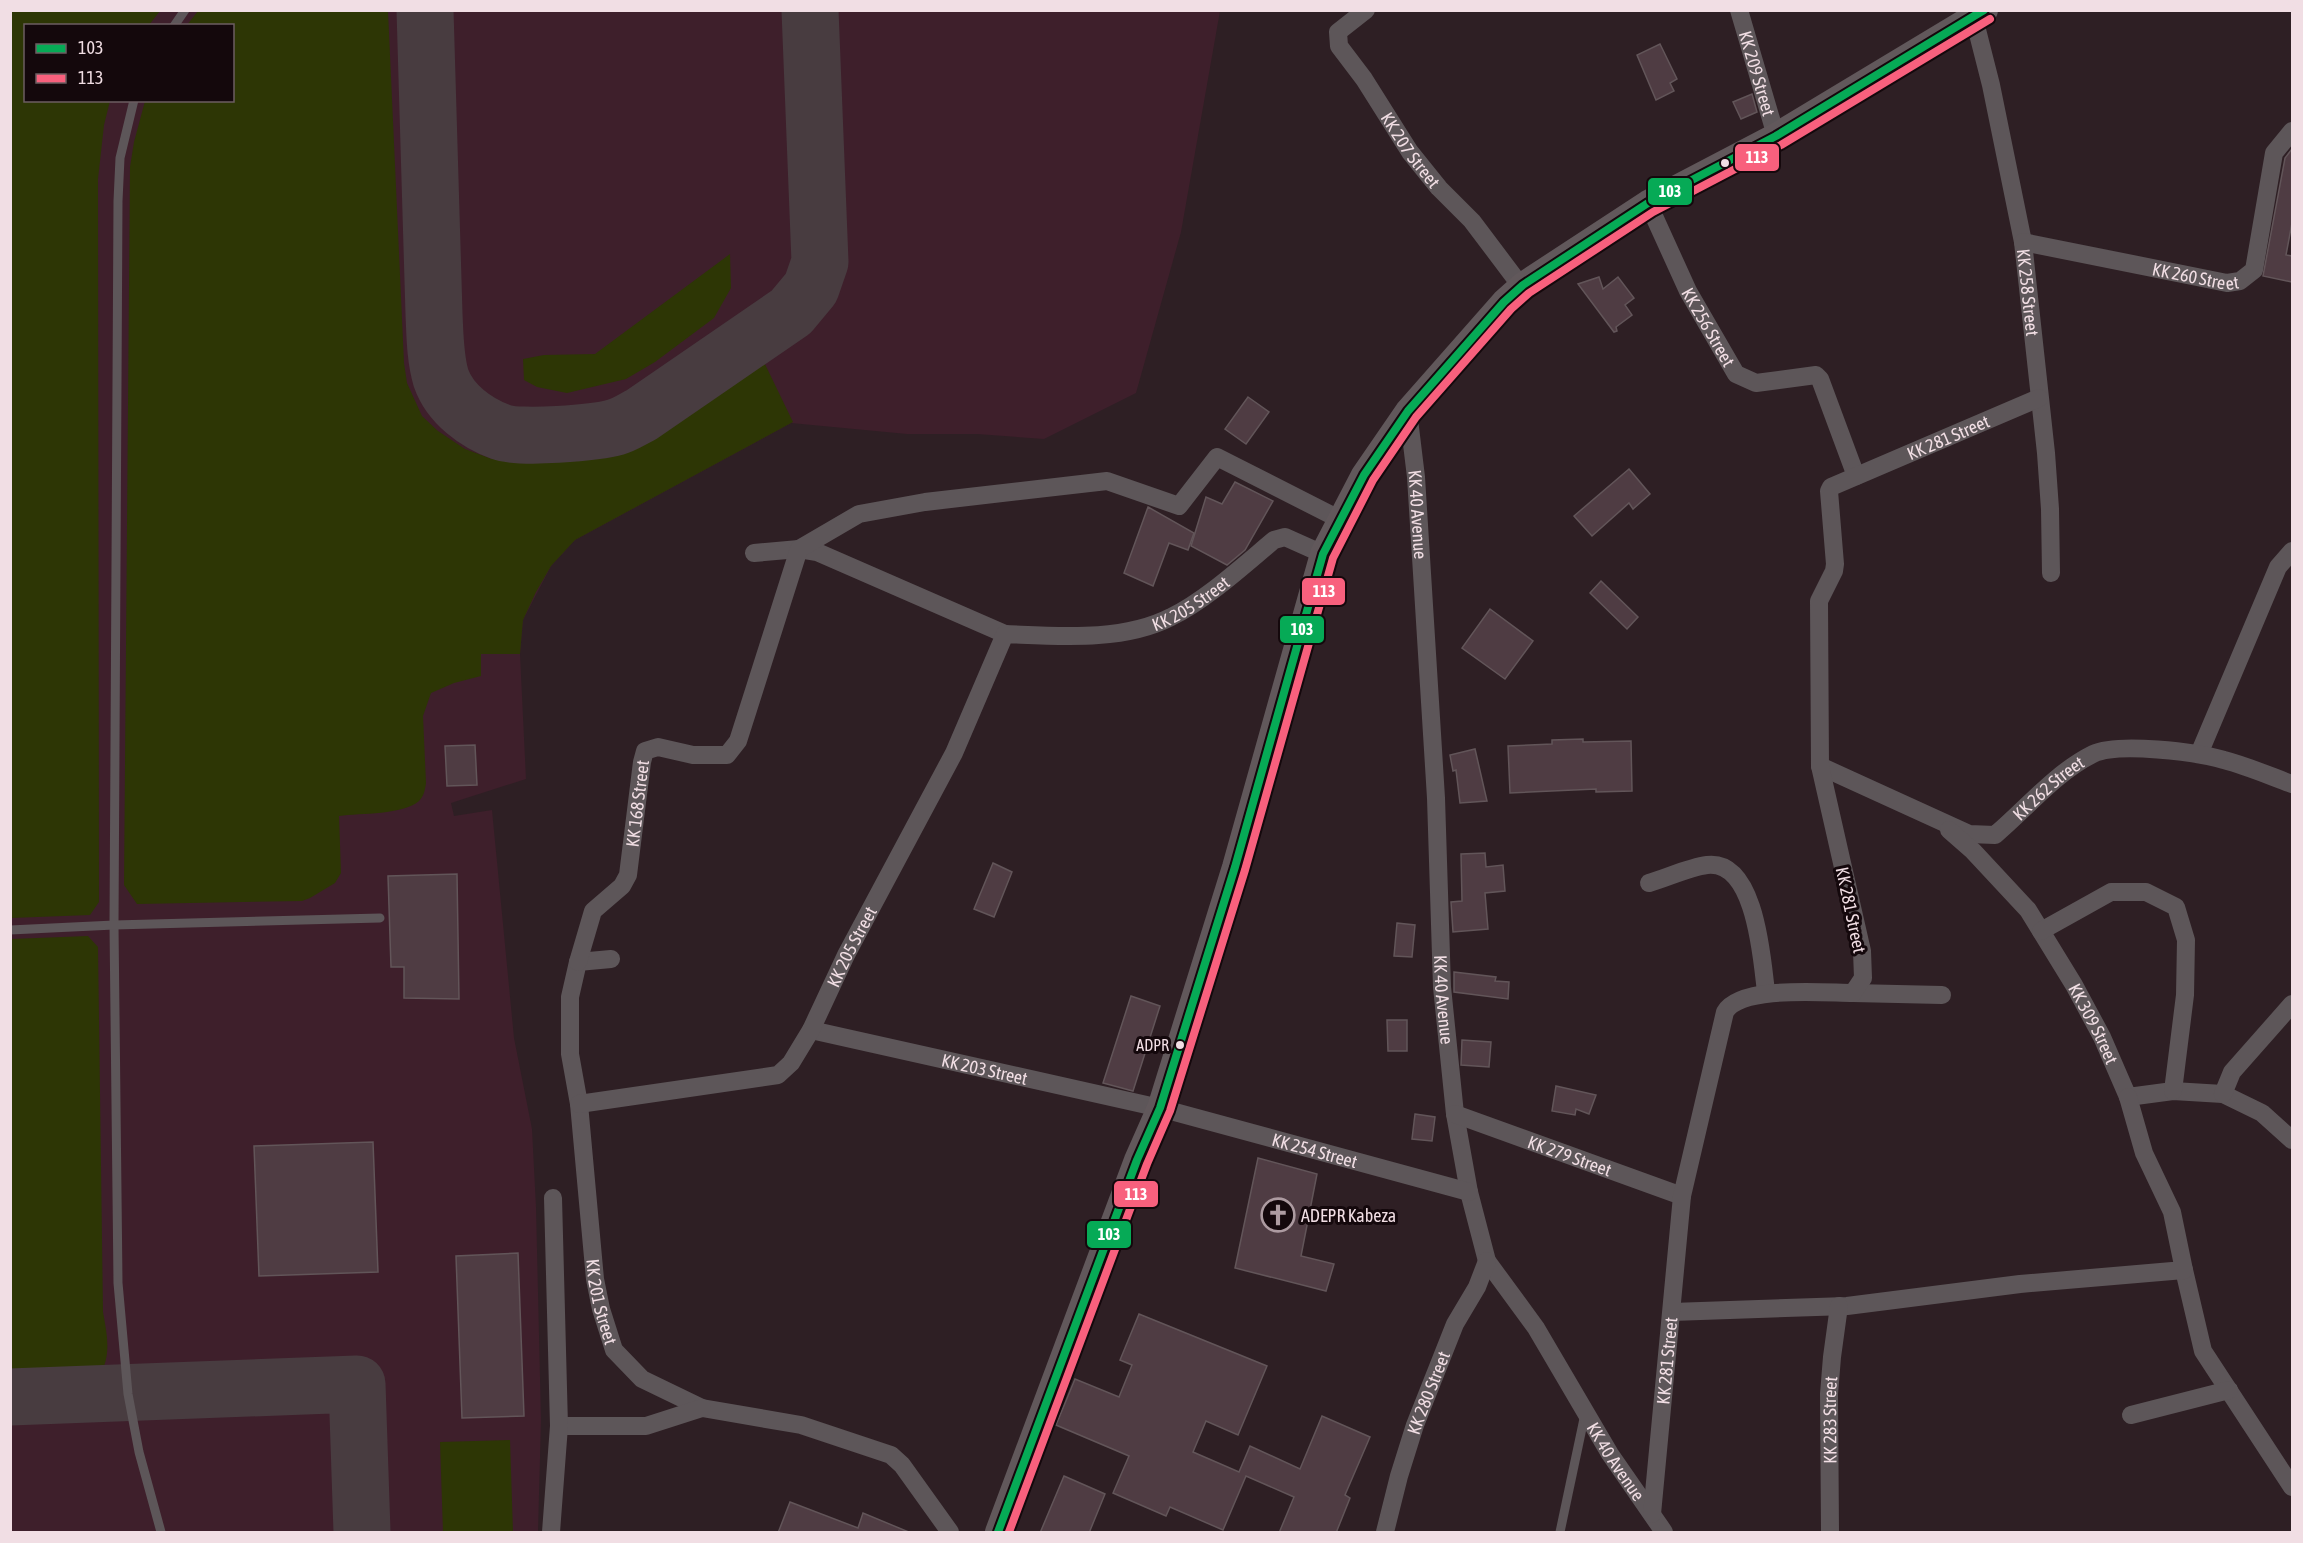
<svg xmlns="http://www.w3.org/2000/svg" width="2303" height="1543" font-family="'Asap Condensed',sans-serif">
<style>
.built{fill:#3e1f2b;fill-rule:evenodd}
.green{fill:#2d3605}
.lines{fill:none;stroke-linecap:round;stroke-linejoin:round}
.taxiway{stroke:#483c40;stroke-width:57}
.building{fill:#4f3c43;stroke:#625559;stroke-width:1.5}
.lane{stroke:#5d5659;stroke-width:9}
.street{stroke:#5d5659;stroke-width:18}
.secondary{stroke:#61585b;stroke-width:26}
.bus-1-casing{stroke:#14080c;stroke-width:12}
.bus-2-casing{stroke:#14080c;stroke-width:12}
.bus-1{stroke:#06aa56;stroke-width:8}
.bus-2{stroke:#f8607d;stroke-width:8}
.bus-dot{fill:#f1dee4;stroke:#14080c;stroke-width:2}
.labels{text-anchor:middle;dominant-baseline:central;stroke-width:6;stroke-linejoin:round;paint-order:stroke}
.bus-label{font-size:16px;fill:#f1dee4;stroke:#14080c;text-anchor:end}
.street-label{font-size:18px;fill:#f1dee4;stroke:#14080c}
.poi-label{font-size:18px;fill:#f1dee4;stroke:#14080c;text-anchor:start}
.line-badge{stroke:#14080c;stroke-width:2}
.badge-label{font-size:16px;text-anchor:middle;font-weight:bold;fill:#fff}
</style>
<rect width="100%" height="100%" fill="#2e1f24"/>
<path class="built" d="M10,11H1220L1181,232L1136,393L1044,439L977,434H907L791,423L575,540L551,566L523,620L520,654L526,779L451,803L454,816L492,810L514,1038L532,1129L536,1207L541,1420L538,1532H11ZM26,26H232V100H26Z"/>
<g class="green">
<path d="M10,11H160L149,25L26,26V100L110,101L104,125L98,179L99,902L90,915L11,918Z"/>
<path d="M198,11H388L404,363L407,383L422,416L438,431L465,449L492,459H590L612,457L636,446L763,360L793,422L575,540L551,566L536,592L523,620L520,654H481V676L454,683L431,693L423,716L426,783C425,790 424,796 419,801C403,815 361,813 339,816L341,873L335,883L310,898L302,901L137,904L124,885L130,167L134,142L145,101L232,100V26L187,25Z"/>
<path d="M730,254L731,288L714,318L655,362L626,379L567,393L537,387L524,380L523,359L544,355L595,354Z"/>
<path d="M88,936L98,947L103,1312C107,1335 112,1355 99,1377L11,1379V939Z"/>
<path d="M510,1440L513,1532H443L440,1442Z"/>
</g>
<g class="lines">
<g class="taxiway">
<path d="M425,10L434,314C435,335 435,358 441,378C450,404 476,423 501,432C519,439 596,433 616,427C624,425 633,419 641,415L791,312L811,288L820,262L810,10"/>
<path d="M10,1397L357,1384L362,1532"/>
</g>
</g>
<g class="building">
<path d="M1660,44L1677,79L1670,83L1674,91L1656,100L1637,55Z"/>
<path d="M1752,94L1757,112L1741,119L1733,102Z"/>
<path d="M2292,149V223L2286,255L2292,256V282L2263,276L2285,158Z"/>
<path d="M1599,277L1603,289L1618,277L1634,298L1625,305L1632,315L1616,327L1617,331L1614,332L1578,284Z"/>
<path d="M1248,397L1269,412L1246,444L1225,429Z"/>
<path d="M1629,469L1650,494L1633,509L1629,503L1592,536L1574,516Z"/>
<path d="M1235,482L1273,501L1245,550L1227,565L1191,546L1206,497L1222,504Z"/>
<path d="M1148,507L1194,533L1188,550L1169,543L1153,586L1124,573Z"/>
<path d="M1601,581L1638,617L1627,629L1590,593Z"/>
<path d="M1490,609L1533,641L1505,679L1462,648Z"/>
<path d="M1583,739V742L1631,741L1632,791L1596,792V789L1510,793L1508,746L1552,744V740Z"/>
<path d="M475,745L477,785L447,786L445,746Z"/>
<path d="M1475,749L1487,801L1460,803L1456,770L1453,771L1450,755Z"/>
<path d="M1485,853L1486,867L1503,865L1505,891L1485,893L1488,929L1453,932L1451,902L1462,901L1461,854Z"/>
<path d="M993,863L1012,872L994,917L974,909Z"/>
<path d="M457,874L459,999L404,998V967H391L388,876Z"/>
<path d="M1397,923L1415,925L1412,957L1394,956Z"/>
<path d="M1454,972L1496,977L1495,981L1509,982L1508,999L1454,992Z"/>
<path d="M1131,996L1160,1006L1133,1091L1103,1083Z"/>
<path d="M1387,1020H1407V1051H1388Z"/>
<path d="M1462,1040L1491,1042L1489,1067L1461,1065Z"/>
<path d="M1556,1086L1596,1095L1589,1114L1576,1109L1575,1115L1552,1111Z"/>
<path d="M1415,1114L1435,1117L1432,1141L1412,1139Z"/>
<path d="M373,1142L378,1272L259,1276L254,1146Z"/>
<path d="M1258,1158L1317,1174L1301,1256L1334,1264L1326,1291L1235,1268Z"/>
<path d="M518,1253L524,1416L462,1418L456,1256Z"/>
<path d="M1139,1314L1267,1366L1238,1435L1206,1421L1193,1452L1239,1472L1250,1446L1300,1469L1322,1416L1370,1437L1345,1495L1350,1498L1336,1533H1279L1294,1497L1246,1476L1223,1530L1170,1507L1166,1516L1113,1493L1129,1456L1056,1425L1075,1379L1119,1397L1132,1365L1120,1360Z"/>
<path d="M1064,1476L1105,1494L1089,1533H1040Z"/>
<path d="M790,1502L858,1528L863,1513L911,1533H778Z"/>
</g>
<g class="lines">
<g class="lane">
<path d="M174,26L185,10"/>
<path d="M134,100L120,158L118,201L114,925L118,1283L128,1394L139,1452L161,1532"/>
<path d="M10,930L114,925L380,918"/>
<path d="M1560,1532L1585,1414"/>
</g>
<g class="street">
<path id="s1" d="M1366,10L1338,32L1339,46L1364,79L1410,152L1439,188L1472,221L1521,286"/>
<path id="s2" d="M1739,10L1776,136"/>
<path id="s3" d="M1974,18L1991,85L2023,242L2046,453L2050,509L2051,573"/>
<path id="s4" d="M1648,203L1688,291L1736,374L1756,383L1816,375L1820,379L1856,476"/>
<path id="s5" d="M2023,242L2227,283L2240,281L2254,270L2274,153L2292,131"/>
<path id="s6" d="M1408,411L1416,477L1436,798L1442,987L1455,1114L1469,1192L1487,1261L1536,1328L1610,1454L1664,1532"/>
<path d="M754,553L799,549L817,552L1005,634"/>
<path d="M2199,754L2278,567L2292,551"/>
<path id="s7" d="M1820,766L1969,834L1995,835C2026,809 2055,773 2093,754C2118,742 2196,752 2224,760C2247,766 2270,776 2292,784"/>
<path id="s8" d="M1949,830L1973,851L2028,910L2074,985L2102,1037L2128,1097L2173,1091L2223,1094L2262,1113L2292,1140"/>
<path d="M1649,883C1666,878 1690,867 1707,865C1756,859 1762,960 1766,992"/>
<path d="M2041,931L2111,892H2146L2176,907L2186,940L2185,995L2173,1091"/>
<path id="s9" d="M611,959L578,962L570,997V1054L579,1104L595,1279L601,1309L614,1350L642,1379L702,1408L801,1425L891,1455L902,1465L950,1532"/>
<path id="s10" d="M578,962L593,911L622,886L628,875L642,762L645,751L658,747L693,755H727L738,741L799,549L859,514L925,502L1107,481L1179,506L1217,457L1341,520"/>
<path d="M1853,993L1942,995"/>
<path id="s11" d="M811,1030L1160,1108L1469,1192"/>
<path d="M2223,1094L2232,1072L2292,1004"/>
<path id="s12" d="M579,1104L778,1075L791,1063L811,1030L846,955L954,753L1005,634C1057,636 1123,642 1171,617C1206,600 1244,565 1274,540L1285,537L1323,554"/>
<path id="s13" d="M1455,1114L1682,1196"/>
<path d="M2184,1270L2203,1351L2292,1487"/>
<path d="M1672,1312L1847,1306L2020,1284L2184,1270L2172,1212L2144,1153L2128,1097"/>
<path d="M2131,1415L2229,1390"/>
<path d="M559,1426H646L702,1408"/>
<path id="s14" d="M1652,1514L1682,1196L1725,1012C1741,985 1825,993 1853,993L1863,978L1862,951L1820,766L1819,601L1834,571L1835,564L1829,491L1831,487L2039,398"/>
<path d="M551,1532L559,1426L553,1198"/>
<path id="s15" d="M1385,1532L1399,1476L1415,1425L1455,1324L1477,1287L1487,1261"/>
<path id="s16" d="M1830,1532L1829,1394L1832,1357L1839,1306"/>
</g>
<path class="secondary" d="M998,1532L1137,1160L1160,1108L1235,867L1323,554L1364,475L1408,411L1504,302L1523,285L1648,203L1776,136L1985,10"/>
<g class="bus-1-casing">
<path id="bus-1" d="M998,1532L1137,1160L1160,1108L1235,867L1323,554L1364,475L1408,411L1504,302L1523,285L1648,203L1776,136L1984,10"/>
</g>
<g class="bus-2-casing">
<path id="bus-2" d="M1009,1532L1147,1164L1170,1111L1245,870L1333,558L1373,480L1416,417L1511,309L1529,293L1653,212L1781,145L1990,19"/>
</g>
<use href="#bus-1" class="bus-1"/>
<use href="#bus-2" class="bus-2"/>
</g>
<defs>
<g id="church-ring" transform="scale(1.725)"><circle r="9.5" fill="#14080c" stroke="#ad9ba1" stroke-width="1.5"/><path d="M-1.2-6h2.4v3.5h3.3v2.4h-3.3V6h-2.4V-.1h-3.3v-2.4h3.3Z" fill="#ad9ba1"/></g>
</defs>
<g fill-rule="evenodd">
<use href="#church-ring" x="1278" y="1215"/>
</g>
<g class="bus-dot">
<circle cx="1725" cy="163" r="5"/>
<circle cx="1180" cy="1045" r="5"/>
</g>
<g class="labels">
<g class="bus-label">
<text x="1169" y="1045">ADPR</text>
</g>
<g class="street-label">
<text stroke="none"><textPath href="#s2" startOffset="66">KK 209 Street</textPath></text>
<text stroke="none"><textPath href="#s1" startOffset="176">KK 207 Street</textPath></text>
<text stroke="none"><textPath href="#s5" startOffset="176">KK 260 Street</textPath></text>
<text stroke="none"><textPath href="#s3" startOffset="280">KK 258 Street</textPath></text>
<text stroke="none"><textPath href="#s4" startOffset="138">KK 256 Street</textPath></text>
<text stroke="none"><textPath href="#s14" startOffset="1287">KK 281 Street</textPath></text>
<text stroke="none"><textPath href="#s6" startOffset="104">KK 40 Avenue</textPath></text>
<text stroke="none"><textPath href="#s12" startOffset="891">KK 205 Street</textPath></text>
<text stroke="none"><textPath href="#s7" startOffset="261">KK 262 Street</textPath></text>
<text stroke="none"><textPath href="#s10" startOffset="176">KK 168 Street</textPath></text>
<text transform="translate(1851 910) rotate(78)">KK 281 Street</text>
<text stroke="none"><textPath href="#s12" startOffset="350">KK 205 Street</textPath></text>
<text stroke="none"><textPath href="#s6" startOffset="590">KK 40 Avenue</textPath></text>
<text stroke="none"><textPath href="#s8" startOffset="244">KK 309 Street</textPath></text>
<text stroke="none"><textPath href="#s11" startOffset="178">KK 203 Street</textPath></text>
<text stroke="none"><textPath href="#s11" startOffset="518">KK 254 Street</textPath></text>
<text stroke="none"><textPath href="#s13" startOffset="122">KK 279 Street</textPath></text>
<text stroke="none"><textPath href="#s9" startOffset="376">KK 201 Street</textPath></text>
<text stroke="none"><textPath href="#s14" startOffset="154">KK 281 Street</textPath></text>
<text stroke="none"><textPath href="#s15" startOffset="146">KK 280 Street</textPath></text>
<text stroke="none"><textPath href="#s16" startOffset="112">KK 283 Street</textPath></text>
<text stroke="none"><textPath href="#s6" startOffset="1094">KK 40 Avenue</textPath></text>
</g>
<g class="poi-label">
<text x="1301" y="1215">ADEPR Kabeza</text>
</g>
</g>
<g class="line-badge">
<rect x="1734" y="143" width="46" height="29" rx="6" fill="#f8607d"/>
<rect x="1647" y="177" width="46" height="29" rx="6" fill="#06aa56"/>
<rect x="1301" y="577" width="45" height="29" rx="6" fill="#f8607d"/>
<rect x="1279" y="615" width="46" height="29" rx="6" fill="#06aa56"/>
<rect x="1113" y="1180" width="46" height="28" rx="6" fill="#f8607d"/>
<rect x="1086" y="1220" width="46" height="29" rx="6" fill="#06aa56"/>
</g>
<g class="badge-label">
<text x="1757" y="163">113</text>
<text x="1670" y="197">103</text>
<text x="1324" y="597">113</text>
<text x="1302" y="635">103</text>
<text x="1136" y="1200">113</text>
<text x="1109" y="1240">103</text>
</g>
<rect width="2303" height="1543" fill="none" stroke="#f1dee4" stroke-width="24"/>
<rect x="24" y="24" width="210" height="78" fill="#14080c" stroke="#6c5e62" stroke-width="1.5"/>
<rect x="36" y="44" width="30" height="9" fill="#06aa56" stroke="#6c5e62" stroke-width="1.5"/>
<text x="78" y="54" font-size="18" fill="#f1dee4">103</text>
<rect x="36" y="74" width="30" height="9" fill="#f8607d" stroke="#6c5e62" stroke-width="1.5"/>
<text x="78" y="84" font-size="18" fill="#f1dee4">113</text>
</svg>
